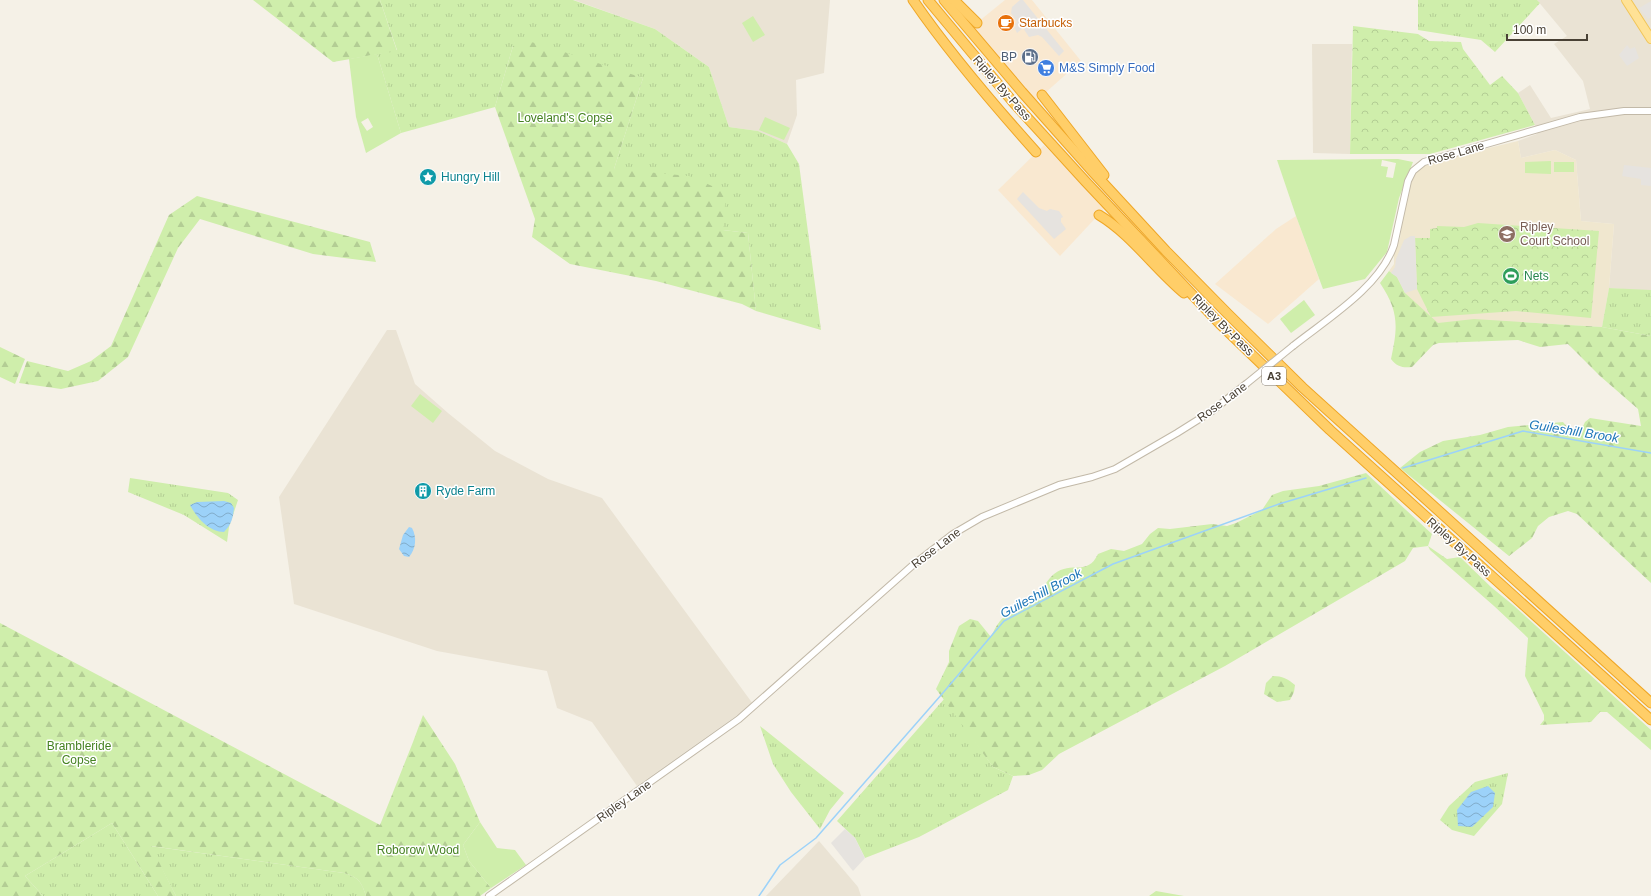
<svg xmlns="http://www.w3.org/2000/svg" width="1651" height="896" font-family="Helvetica,sans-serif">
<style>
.residential{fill:#eae3d4}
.commercial{fill:#f9e8d0}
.education{fill:#f0e7cf}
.grass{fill:url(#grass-tufts)}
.forest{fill:url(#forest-firs)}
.park{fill:url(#park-crowns)}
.garden{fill:#cfeeab;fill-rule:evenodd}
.parking{fill:#e6e3df}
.water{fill:url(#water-waves)}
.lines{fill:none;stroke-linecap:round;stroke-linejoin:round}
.stream{stroke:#9cd2f9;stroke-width:1.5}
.minor-casing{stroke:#c2b9a8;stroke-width:8}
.major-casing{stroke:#f1c559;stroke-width:10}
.highway-casing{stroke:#efa727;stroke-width:11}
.minor{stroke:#fff;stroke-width:6}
.major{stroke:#ffe296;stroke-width:8}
.highway{stroke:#ffce68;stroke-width:9}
.minor-bridge-casing{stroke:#c2b9a8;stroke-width:8;stroke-linecap:butt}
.minor-bridge{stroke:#fff;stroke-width:6}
.labels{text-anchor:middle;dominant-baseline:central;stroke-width:3;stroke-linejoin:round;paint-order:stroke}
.shield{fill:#fff;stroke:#807a72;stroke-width:1}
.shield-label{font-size:11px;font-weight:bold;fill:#494135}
.food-label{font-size:12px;fill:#c56008;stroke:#fff;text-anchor:start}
.service-label{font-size:12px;fill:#4e5e75;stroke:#fff;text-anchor:end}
.shop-label{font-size:12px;fill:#366cbe;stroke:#fff;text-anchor:start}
.street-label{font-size:12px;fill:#494135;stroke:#fff}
.park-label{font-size:12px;fill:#458221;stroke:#fff}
.culture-label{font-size:12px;fill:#0d838f;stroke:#fff;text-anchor:start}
.education-label{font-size:12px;fill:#785e54;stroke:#fff;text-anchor:start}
.leisure-label{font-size:12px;fill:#27864d;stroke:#fff;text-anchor:start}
.water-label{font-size:13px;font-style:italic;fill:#2078b9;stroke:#fff}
</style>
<defs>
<pattern id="grass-tufts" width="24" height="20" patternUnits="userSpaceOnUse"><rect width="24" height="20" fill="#cfeeab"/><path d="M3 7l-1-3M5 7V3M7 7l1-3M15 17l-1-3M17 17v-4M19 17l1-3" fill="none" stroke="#b3cd94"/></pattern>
<pattern id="forest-firs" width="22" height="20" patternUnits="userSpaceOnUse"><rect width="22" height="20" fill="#cfeeab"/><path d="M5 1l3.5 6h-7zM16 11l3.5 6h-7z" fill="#b3cd94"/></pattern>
<pattern id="park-crowns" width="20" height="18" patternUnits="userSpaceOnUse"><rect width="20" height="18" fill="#cfeeab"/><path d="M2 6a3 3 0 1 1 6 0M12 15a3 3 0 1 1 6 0" fill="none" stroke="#b3cd94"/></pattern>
<pattern id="water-waves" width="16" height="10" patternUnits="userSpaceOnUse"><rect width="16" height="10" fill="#9cd2f9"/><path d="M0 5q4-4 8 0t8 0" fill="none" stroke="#81acca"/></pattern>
</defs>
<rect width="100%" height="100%" fill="#f5f1e7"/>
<g class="residential">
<path d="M574,0H830L824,73L796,80L797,115L787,144L758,131L729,127L709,67L655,29Z"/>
<path d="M1537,0H1651V291L1609,288L1614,224L1581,221L1576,160L1555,150L1521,158L1518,141L1537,134L1535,125L1518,93L1530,85L1551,118L1590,109L1583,81L1554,44L1567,36Z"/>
<path d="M1312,44H1352L1350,154L1313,153Z"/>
<path d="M387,330H396L415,384L448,413L495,451L548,479L602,498L753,704L637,786L592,722L557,708L547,671L437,651L294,604L279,497Z"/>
<path d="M819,841L858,887L861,896H766Z"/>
</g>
<g class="commercial">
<path d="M1005,0H1032L1081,61L1036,101L973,26Z"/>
<path d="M1044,145L1104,209L1060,256L998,190Z"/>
<path d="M1296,216L1319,279L1268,324L1215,284L1276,229Z"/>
</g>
<path class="education" d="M1518,141L1521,158L1555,150L1576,160L1581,221L1614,224L1609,288L1602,327L1520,322L1438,323L1429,321L1405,293L1394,275L1389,271L1394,264V254L1400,238L1406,192L1419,167L1455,156Z"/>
<g class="grass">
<path d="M380,0H573L655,29L709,67L729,127L758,131L787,144L799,164L821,330L756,311L748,233L723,230L614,169L643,78L513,46L495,107L401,133L377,54L397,50Z"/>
<path d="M1418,0H1537L1540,3L1495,52L1481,40L1418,30Z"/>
<path d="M1609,288L1651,290V336L1602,327Z"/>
<path d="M130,478L228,493L238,500L229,527L227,542L184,515L128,492Z"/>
<path d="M945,698L993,767L1013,776L1008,790L919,837L865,858L855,838L837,821Z"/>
<path d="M760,726L844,793L830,810L820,829L791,792L773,764Z"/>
<path d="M1508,773L1502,804L1474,836L1452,830L1440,820L1449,806L1475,782Z"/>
<path d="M112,823L158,896H43L25,876Z"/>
<path d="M150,846L344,873C359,878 361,881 366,896H176Z"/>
</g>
<g class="forest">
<path d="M253,0H380L397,51L333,62Z"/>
<path d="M526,41L540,44L643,78L614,169L689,176L726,192L723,230L748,233L756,311L742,304L656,281L570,264L532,237L535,219L495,107L513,46Z"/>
<path d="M197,196L370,242L376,262L313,254L200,219L178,248L128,357L98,381L61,389L19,383L27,361L68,371L91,361L111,346L169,215Z"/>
<path d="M1389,271L1397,277L1405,293L1438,323L1474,319L1602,327L1651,336V583L1577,514L1568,511L1549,517L1538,526L1532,538L1509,556L1400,468L1420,452L1443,441L1480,435L1508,427L1563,422L1574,435H1579L1585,422L1590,418L1641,426L1638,409L1600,376L1568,344L1540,347L1518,340L1439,343L1433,345L1412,367C1403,368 1397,367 1391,359C1398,327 1399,311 1380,283Z"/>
<path d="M0,347L25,359L15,384L0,377Z"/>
<path d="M1366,473L1432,534L1428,546L1447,559L1460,557L1491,587L1513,605L1651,730V750L1607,712H1600L1591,722L1540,725L1544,720V715L1525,676L1528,638L1494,606L1430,550L1428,546L1413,548L1405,561L1225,666L1059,754L1042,770L1029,775L1013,776L993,767L936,689L949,662V651L959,626L970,619L978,621L991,637C994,630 998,622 1004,617C1015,607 1029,601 1039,591C1045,586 1048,579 1054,574C1072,560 1087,577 1098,554L1111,549L1124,551L1142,544L1150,534L1158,528L1170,529L1212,524L1227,526L1236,523L1262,510L1272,495L1283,491L1319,486Z"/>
<path d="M0,623L380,825L413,742L423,715L455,764L480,822L463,845L469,861L491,888L480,896H366C361,881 359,878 344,873L151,846L176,896H158L112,823L25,876L43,896H0Z"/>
<path d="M1273,676C1282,676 1288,679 1295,685L1294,692L1290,700L1277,702L1264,694L1266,683Z"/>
</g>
<g class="park">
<path d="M1353,26L1418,34L1429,41L1461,42L1463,49L1490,85L1502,76L1518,93L1535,125L1430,154H1350Z"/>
<path d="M1478,223L1599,231L1591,318L1516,311L1431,317L1417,289L1415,238H1430V229L1437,228V226L1464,227Z"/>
</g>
<g class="garden">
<path d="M753,16L765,35L753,42L742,23Z"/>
<path d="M377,54L401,133L366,153L356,117L349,59ZM368,118L373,127L367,131L361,122Z"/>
<path d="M765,117L790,128L784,140L759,130Z"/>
<path d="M1398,159L1413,162L1399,198L1387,252L1365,279L1323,289L1296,216L1277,160ZM1382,160L1396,163L1393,178L1386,177L1388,167L1381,166Z"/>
<path d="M1551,161V174L1525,173V162Z"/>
<rect x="1554" y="162" width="20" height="10"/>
<path d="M1511,269L1518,278L1514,282L1511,278L1508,279L1504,275Z"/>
<path d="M1304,300L1315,315L1291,333L1280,319Z"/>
<path d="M420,394L442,411L433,423L411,406Z"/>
<path d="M480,822L497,848L515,850L526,865L491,888L469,861L463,845Z"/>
<path d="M1156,891L1184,896H1201H1149Z"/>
</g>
<g class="parking">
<path d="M1020,0H1023L1064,51L1059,56L1042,37L1038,35L1029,37L1023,28L1017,33L1015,29L1014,28L1016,26L1015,24L1017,22L1011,13L1012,7Z"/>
<path d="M1651,1V17L1648,19L1639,8Z"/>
<path d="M1627,45L1630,49L1635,47L1639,58L1627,66L1619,55Z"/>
<path d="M1624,165L1651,168V186L1641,185V179L1622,176Z"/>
<path d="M1023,192L1039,208L1047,211L1050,209L1059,211L1063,217L1061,218V222L1066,229L1054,239L1017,199Z"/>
<path d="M1411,236H1415L1417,289L1405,293L1397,277L1391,273L1395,267L1396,259L1404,240Z"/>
<path d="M845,829L855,838L865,858L853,871L831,843Z"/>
</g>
<g class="water">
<path d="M224,501L231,503L234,508C233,518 231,525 224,532C209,532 197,518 190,505L197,502Z"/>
<path d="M409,527L412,528C417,537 416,549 409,557L404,556L399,549L403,535Z"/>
<path d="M1488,786L1495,793L1493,807L1472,827L1458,826L1457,810L1471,792Z"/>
</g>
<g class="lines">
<g class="stream">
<path d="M1403,468L1523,431L1651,453"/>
<path d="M759,896L780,865L816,838L942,694L1004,621L1113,564L1279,504L1366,478"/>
</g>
<g class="minor-casing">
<g id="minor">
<path d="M1293,346C1327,319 1380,287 1394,245L1408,181L1413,171L1424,162L1580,117L1624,111H1651"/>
<path d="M489,896L739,719L913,565L953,534L982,517L1059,485L1092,477L1115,469L1177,433L1212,411L1246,384"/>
</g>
</g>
<g class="major-casing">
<path id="major" d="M1626,0L1651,39"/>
</g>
<g class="highway-casing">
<g id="highway">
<path d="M913,0C950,54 993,104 1036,152"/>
<path d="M928,0L1013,102L1086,182L1220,324L1330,430L1651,720"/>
<path d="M944,0L1022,92L1093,172L1166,251L1228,314L1302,387L1651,703"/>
<path d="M954,0L977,23"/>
<path d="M1042,95L1104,175"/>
<path d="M1099,215C1131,234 1155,269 1184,293"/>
</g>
</g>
<use href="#minor" class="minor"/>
<use href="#major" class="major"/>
<use href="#highway" class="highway"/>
<g class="minor-bridge-casing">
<path id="minor-bridge" d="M1246,384L1293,346"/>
</g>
<use href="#minor-bridge" class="minor-bridge"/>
</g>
<defs>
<g id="cafe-disc" transform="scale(0.9)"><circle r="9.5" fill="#e8710a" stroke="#fff"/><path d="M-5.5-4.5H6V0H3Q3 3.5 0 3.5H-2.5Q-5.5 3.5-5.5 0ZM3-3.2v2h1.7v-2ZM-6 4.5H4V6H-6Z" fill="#fff"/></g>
<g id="fuel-disc" transform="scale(0.9)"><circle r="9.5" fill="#5c6f8a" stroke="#fff"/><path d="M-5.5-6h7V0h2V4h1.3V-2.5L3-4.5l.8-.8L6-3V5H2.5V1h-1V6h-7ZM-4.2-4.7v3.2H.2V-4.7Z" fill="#fff"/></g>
<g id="supermarket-disc" transform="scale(0.9)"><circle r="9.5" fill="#3f7fe0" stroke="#fff"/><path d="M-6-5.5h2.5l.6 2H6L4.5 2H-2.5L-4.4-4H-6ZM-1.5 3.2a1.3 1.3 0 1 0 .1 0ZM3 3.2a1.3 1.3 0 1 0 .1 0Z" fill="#fff"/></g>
<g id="sight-disc" transform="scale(0.9)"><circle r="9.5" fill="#0f9aa8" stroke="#fff"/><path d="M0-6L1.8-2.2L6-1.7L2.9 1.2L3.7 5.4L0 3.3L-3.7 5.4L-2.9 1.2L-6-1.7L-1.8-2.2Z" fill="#fff"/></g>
<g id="school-disc" transform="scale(0.9)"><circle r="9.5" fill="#8d6e63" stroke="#fff"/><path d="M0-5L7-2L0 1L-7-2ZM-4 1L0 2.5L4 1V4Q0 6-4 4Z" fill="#fff"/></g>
<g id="stadium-disc" transform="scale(0.9)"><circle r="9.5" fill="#2e9e5b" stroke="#fff"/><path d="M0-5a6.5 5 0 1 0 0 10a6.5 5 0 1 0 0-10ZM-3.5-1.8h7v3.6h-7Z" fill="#fff"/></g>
<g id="building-disc" transform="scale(0.9)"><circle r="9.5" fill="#0f9aa8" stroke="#fff"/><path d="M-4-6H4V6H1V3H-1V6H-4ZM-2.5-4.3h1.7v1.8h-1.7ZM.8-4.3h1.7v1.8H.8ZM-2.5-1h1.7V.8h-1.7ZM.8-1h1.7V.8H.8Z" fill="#fff"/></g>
</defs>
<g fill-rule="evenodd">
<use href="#cafe-disc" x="1006" y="23"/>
<use href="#fuel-disc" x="1030" y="57"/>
<use href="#supermarket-disc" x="1046" y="68"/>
<use href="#sight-disc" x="428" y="177"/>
<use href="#school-disc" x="1507" y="234"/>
<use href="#stadium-disc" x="1511" y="276"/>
<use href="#building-disc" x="423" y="491"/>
</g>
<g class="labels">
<rect class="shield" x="1262" y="367" width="24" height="18" rx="3"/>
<g class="shield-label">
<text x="1274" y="376">A3</text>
</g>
<g class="food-label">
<text x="1019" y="23">Starbucks</text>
</g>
<g class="service-label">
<text x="1017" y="57">BP</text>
</g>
<g class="shop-label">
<text x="1059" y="68">M&amp;S Simply Food</text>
</g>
<g class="street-label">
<text transform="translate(1002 88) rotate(49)">Ripley By-Pass</text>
<text transform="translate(1456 153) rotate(-16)">Rose Lane</text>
<text transform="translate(1223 325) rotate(45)">Ripley By-Pass</text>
<text transform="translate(1222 402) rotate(-36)">Rose Lane</text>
<text transform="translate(1459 547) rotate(42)">Ripley By-Pass</text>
<text transform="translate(936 548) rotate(-37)">Rose Lane</text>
<text transform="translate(624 801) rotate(-35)">Ripley Lane</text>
</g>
<g class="park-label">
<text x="565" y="118">Loveland's Copse</text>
<text x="79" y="746">Brambleride<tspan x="79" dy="14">Copse</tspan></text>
<text x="418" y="850">Roborow Wood</text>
</g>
<g class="culture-label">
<text x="441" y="177">Hungry Hill</text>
<text x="436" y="491">Ryde Farm</text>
</g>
<g class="education-label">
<text x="1520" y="227">Ripley<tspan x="1520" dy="14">Court School</tspan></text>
</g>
<g class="leisure-label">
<text x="1524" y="276">Nets</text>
</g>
<g class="water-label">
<text transform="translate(1574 431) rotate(9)">Guileshill Brook</text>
<text transform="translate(1041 593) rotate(-28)">Guileshill Brook</text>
</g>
</g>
<path d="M1507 34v6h80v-6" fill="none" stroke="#494135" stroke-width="2"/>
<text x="1513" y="34" font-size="12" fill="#494135" stroke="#ffffff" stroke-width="3" paint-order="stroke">100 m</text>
</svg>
